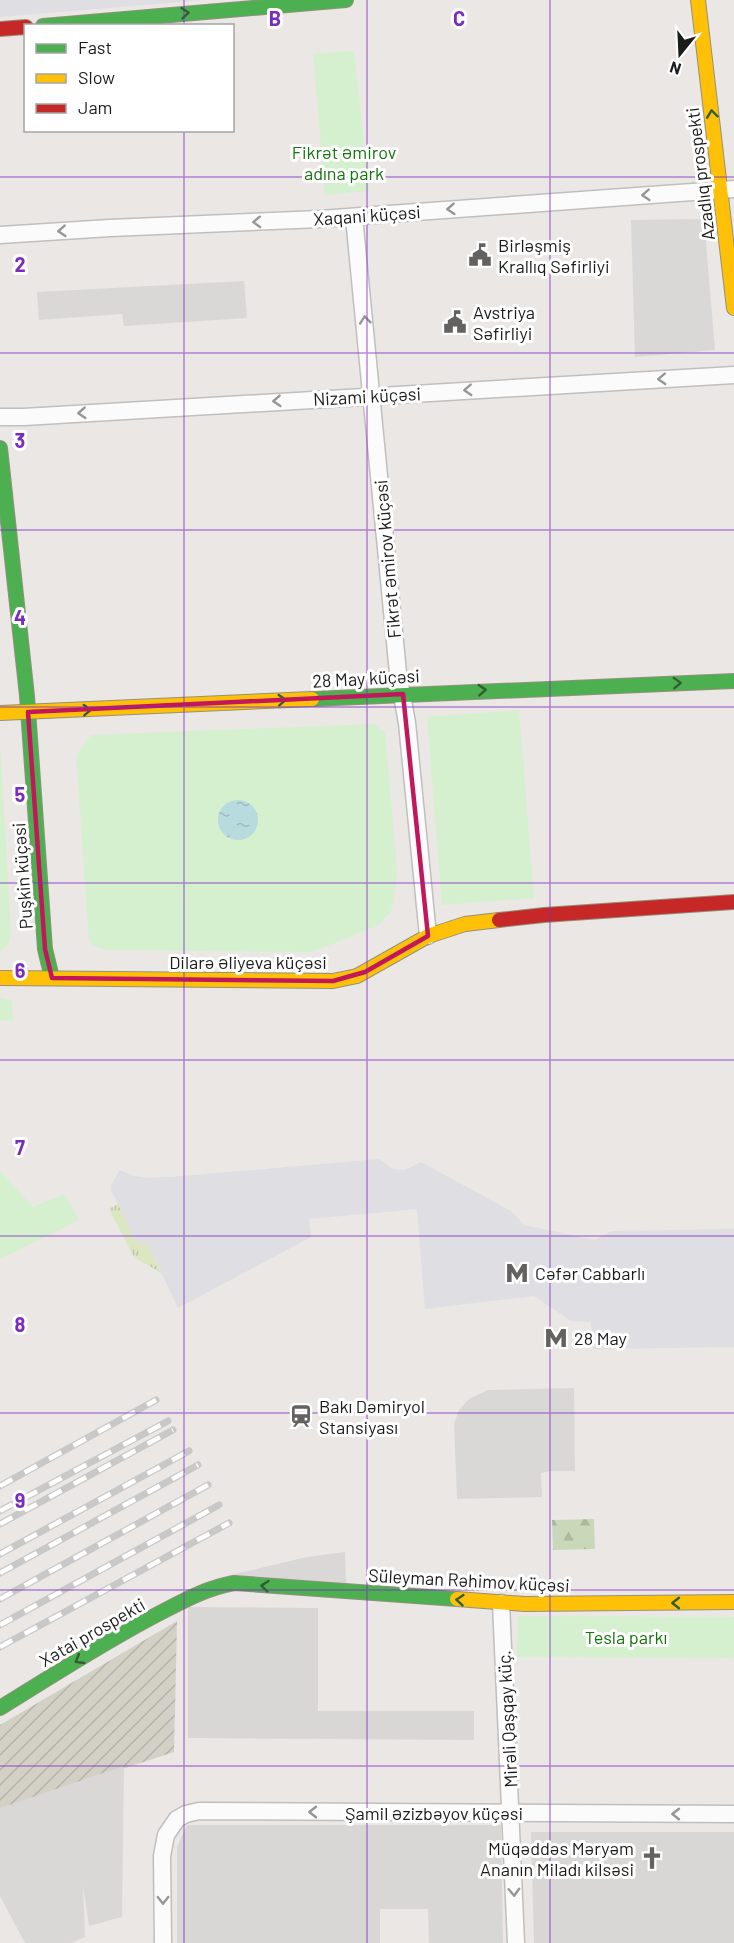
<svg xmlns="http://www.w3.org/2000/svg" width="734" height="1943" font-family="Barlow,sans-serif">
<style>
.residential{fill:#d9d7d5}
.construction{fill:url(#construction-furrows)}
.grass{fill:url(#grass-tufts)}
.forest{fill:url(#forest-firs)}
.park{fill:#d4f0cf}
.parking{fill:#dad8d7}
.plaza{fill:#dedee3}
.water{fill:url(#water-ripples)}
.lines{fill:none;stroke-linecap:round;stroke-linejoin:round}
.street-casing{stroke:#c1bfbe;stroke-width:19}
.fast-casing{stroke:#94917d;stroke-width:16}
.slow-casing{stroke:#94917d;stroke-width:16}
.jam-casing{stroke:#94917d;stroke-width:16}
.street{stroke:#fcfbfb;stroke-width:16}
.fast{stroke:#4caf50;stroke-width:14}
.slow{stroke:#ffc107;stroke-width:14}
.jam{stroke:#c62828;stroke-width:14}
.rail-casing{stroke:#c9c8c8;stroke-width:7}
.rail{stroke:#fff;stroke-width:4.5;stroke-dasharray:14;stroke-linecap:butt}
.oneway{stroke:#315e33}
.oneway2{stroke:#979696}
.marked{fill:none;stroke:#c2185b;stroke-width:4.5;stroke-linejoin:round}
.grid{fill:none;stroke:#7b2cbf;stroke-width:1.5;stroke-opacity:0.55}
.labels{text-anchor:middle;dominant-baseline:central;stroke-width:6;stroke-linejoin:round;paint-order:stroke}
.park-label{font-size:18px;fill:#15750d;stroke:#fff}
.street-label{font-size:18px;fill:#1b1b1b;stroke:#fff}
.poi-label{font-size:18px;fill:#1b1b1b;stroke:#fff;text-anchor:start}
.grid-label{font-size:20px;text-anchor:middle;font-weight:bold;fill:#7b2cbf;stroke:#fff;stroke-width:6;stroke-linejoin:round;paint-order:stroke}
</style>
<defs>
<pattern id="construction-furrows" width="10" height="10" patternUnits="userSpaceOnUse" patternTransform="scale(1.5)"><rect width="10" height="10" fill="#d3d0c6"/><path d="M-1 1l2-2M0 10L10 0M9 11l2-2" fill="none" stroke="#b5b2aa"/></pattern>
<pattern id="grass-tufts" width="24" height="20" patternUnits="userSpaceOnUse" patternTransform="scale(1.5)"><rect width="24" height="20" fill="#dce7c2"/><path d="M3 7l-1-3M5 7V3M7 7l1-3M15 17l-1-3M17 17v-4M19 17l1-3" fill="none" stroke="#bcc6a6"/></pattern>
<pattern id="forest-firs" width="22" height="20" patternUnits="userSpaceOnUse" patternTransform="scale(1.5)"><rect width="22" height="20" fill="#c9d8b9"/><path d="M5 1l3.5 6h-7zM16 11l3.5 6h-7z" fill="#acb99e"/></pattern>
<pattern id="water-ripples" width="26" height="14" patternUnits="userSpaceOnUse" patternTransform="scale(1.5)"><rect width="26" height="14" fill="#b8dbdd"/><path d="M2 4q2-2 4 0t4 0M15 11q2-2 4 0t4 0" fill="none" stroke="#9ebbbd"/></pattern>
</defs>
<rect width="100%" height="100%" fill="#eae7e4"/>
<g class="residential">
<path d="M188,1607L318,1608V1711H474V1740L188,1738Z"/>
<path d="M187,1825H501L503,1943H429L428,1909H380V1943H177V1847Z"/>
<path d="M531,1832H734V1943H534Z"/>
</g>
<path class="construction" d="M177,1621L174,1752L0,1809V1725Z"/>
<path class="grass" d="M118,1204L135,1240L149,1246L162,1275C154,1266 141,1264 133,1255L109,1209Z"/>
<path class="forest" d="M594,1519L595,1549L553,1550L552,1520Z"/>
<g class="park">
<path d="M354,51L369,191L325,195L313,54Z"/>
<path d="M519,710L534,898L442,905L427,717Z"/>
<path d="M374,724L385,732L397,871L394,900L391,911L379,925L312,952L108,950L94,946L89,941L76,756L91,735Z"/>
<path d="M0,741L11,934L7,947L0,951Z"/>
<path d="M0,998L12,1001L13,1020L0,1021Z"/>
<path d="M0,1171L33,1207L64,1194L79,1220L0,1259Z"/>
<path d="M518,1616L734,1617V1658L517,1657Z"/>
</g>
<g class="parking">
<path d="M704,219L715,350L635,357L631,220Z"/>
<path d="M244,281L247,318L124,326L122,314L39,320L37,292Z"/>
<path d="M574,1388L575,1471H550L541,1473L542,1497L457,1499L454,1424L459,1410L469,1399L488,1390Z"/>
<path d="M345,1552L346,1583L227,1576L307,1557Z"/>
<path d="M124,1766L122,1917L89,1926L83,1885L85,1937L71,1943H25L0,1896V1808Z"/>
</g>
<g class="plaza">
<path d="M0,0H205L0,17Z"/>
<path d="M379,1159L393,1169L405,1170L421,1162L511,1211L524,1225L595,1240L611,1231L734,1229V1347L592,1349L591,1322L571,1321L534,1296L425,1309L417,1209L309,1219L311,1237L178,1308L149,1246L135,1240L111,1190V1185L120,1170L134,1176L149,1178L184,1176Z"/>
</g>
<circle class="water" cx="238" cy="820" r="20"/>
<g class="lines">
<g class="street-casing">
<g id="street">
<path d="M354,217L398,673L407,723L428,936"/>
<path d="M0,235L110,228L320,219L734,189"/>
<path d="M0,417H24L734,375"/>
<path d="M501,1603L516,1943"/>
<path d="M163,1943L162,1856L166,1835L177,1819L186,1814L199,1811L734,1814"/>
</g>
</g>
<g class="fast-casing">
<g id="fast">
<path d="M43,26L346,0"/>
<path d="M0,448L27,696L45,949L52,978"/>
<path d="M312,699L734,681"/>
<path d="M0,1708C52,1676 104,1642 158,1614C183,1601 206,1588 234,1583L457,1599"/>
</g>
</g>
<g class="slow-casing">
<g id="slow">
<path d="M698,0L734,308"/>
<path d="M0,713L312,699"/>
<path d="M0,978L333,981L357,976L428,936L465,924L499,920"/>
<path d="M457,1599L525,1604L734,1602"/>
</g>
</g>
<g class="jam-casing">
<g id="jam">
<path d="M0,29L26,27"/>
<path d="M499,920L544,915L734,902"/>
</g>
</g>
<use href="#street" class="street"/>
<use href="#fast" class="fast"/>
<use href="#slow" class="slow"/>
<use href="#jam" class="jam"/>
<g class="rail-casing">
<g id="rail">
<path d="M0,1486L156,1400"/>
<path d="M0,1511L168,1421"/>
<path d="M0,1524L173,1430"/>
<path d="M0,1554L189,1451"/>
<path d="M0,1573L198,1465"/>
<path d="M0,1599L208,1485"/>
<path d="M0,1625L219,1505"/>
<path d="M0,1647L229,1523"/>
</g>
</g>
<use href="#rail" class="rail"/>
</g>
<defs><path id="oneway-chevron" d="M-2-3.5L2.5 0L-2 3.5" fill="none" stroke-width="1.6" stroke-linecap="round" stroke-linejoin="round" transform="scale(1.5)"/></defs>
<g class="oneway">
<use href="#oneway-chevron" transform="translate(185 13) rotate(-5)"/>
<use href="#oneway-chevron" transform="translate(712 114) rotate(-97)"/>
<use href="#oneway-chevron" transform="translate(677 683) rotate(-2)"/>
<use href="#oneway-chevron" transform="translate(482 690) rotate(-3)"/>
<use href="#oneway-chevron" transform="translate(282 700) rotate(-3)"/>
<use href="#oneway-chevron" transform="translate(87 710) rotate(-3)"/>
<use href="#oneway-chevron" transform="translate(265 1586) rotate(-174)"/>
<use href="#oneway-chevron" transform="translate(460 1600) rotate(-175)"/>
<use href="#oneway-chevron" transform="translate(676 1603) rotate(180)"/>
<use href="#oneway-chevron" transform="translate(79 1660) rotate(149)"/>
</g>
<g class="oneway2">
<use href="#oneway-chevron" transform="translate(646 195) rotate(176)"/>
<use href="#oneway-chevron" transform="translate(451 209) rotate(176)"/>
<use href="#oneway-chevron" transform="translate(257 222) rotate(178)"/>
<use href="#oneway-chevron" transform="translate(62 231) rotate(176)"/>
<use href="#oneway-chevron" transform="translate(365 320) rotate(-96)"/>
<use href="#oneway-chevron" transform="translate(662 379) rotate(177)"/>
<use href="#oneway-chevron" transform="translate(468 390) rotate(177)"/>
<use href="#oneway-chevron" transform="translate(277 401) rotate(176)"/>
<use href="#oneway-chevron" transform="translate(82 413) rotate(176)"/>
<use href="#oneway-chevron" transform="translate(313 1812) rotate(-180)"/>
<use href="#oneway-chevron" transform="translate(676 1814) rotate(-180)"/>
<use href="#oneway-chevron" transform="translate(514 1892) rotate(88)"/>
<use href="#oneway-chevron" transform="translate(163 1900) rotate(90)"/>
</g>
<path class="marked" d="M403,694L428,936L365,972L333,981L52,978L45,949L28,712Z"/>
<path class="grid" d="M184,0V26M367,0V1943M550,0V1943M184,130V1943M0,177H734M0,353H734M0,530H734M0,707H734M0,883H734M0,1060H734M0,1236H734M0,1413H734M0,1590H734M0,1766H734"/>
<defs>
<g id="civic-bare" transform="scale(1.8)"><path d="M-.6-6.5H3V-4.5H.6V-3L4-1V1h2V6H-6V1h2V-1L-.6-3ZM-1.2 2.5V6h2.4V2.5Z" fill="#636261" stroke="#fff" stroke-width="2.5" paint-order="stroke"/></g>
<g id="metro-bare" transform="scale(1.8)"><path d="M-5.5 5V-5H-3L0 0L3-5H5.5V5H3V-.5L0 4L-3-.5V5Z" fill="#636261" stroke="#fff" stroke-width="2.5" paint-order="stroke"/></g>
<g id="station-bare" transform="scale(1.8)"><path d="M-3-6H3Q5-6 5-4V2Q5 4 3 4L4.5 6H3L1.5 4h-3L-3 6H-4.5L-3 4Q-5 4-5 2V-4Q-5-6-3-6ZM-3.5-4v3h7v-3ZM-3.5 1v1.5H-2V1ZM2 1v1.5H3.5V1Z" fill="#636261" stroke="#fff" stroke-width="2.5" paint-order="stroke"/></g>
<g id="church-bare" transform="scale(1.8)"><path d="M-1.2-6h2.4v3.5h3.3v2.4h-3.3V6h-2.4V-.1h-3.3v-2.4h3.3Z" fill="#636261" stroke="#fff" stroke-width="2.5" paint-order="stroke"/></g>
</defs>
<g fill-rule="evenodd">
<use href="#civic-bare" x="480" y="255"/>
<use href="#civic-bare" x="455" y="322"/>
<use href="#metro-bare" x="517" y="1273"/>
<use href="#metro-bare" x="556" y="1338"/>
<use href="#station-bare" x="301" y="1416"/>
<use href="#church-bare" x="652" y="1858"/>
</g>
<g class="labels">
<g class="park-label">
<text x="344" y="152">Fikrət Əmirov<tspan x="344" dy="21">adına park</tspan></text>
<text x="626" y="1637">Tesla parkı</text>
</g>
<g class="street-label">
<text transform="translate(700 174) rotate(-97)">Azadlıq prospekti</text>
<text transform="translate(367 215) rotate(-4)">Xaqani küçəsi</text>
<text transform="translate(367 396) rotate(-3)">Nizami küçəsi</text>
<text transform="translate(387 559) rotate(-95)">Fikrət Əmirov küçəsi</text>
<text transform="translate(366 678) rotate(-3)">28 May küçəsi</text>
<text transform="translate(22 876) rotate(-94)">Puşkin küçəsi</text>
<text x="248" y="962">Dilarə Əliyeva küçəsi</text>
<text transform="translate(469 1580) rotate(3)">Süleyman Rəhimov küçəsi</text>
<text transform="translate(92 1632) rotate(-30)">Xətai prospekti</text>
<text transform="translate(507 1719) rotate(-93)">Mirəli Qaşqay küç.</text>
<text x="434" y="1813">Şamil Əzizbəyov küçəsi</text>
</g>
<g class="poi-label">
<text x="498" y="245">Birləşmiş<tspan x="498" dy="21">Krallıq Səfirliyi</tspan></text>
<text x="473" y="312">Avstriya<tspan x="473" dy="21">Səfirliyi</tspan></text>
<text x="535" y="1273">Cəfər Cabbarlı</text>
<text x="574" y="1338">28 May</text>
<text x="319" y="1406">Bakı Dəmiryol<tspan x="319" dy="21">Stansiyası</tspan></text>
<text x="634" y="1848" text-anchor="end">Müqəddəs Məryəm<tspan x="634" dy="21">Ananın Miladı kilsəsi</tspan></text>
</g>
</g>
<g class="grid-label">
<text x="275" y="26">B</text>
<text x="459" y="26">C</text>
<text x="20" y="272">2</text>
<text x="20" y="448">3</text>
<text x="20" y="625">4</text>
<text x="20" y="802">5</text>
<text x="20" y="978">6</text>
<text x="20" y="1155">7</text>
<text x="20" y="1332">8</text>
<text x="20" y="1508">9</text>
</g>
<rect x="24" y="24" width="210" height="108" fill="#ffffff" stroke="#a4a4a4" stroke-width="1.5"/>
<rect x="36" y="44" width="30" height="9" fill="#4caf50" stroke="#a4a4a4" stroke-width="1.5"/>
<text x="78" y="54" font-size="18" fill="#1b1b1b">Fast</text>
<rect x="36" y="74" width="30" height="9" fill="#ffc107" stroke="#a4a4a4" stroke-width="1.5"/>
<text x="78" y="84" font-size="18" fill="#1b1b1b">Slow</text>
<rect x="36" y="104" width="30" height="9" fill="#c62828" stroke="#a4a4a4" stroke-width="1.5"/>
<text x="78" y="114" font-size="18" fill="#1b1b1b">Jam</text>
<g transform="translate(680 54) rotate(198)" stroke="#ffffff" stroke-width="4.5" paint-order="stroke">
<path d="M0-4.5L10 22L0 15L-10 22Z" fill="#1b1b1b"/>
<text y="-9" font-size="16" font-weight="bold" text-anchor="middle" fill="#1b1b1b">N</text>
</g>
</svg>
